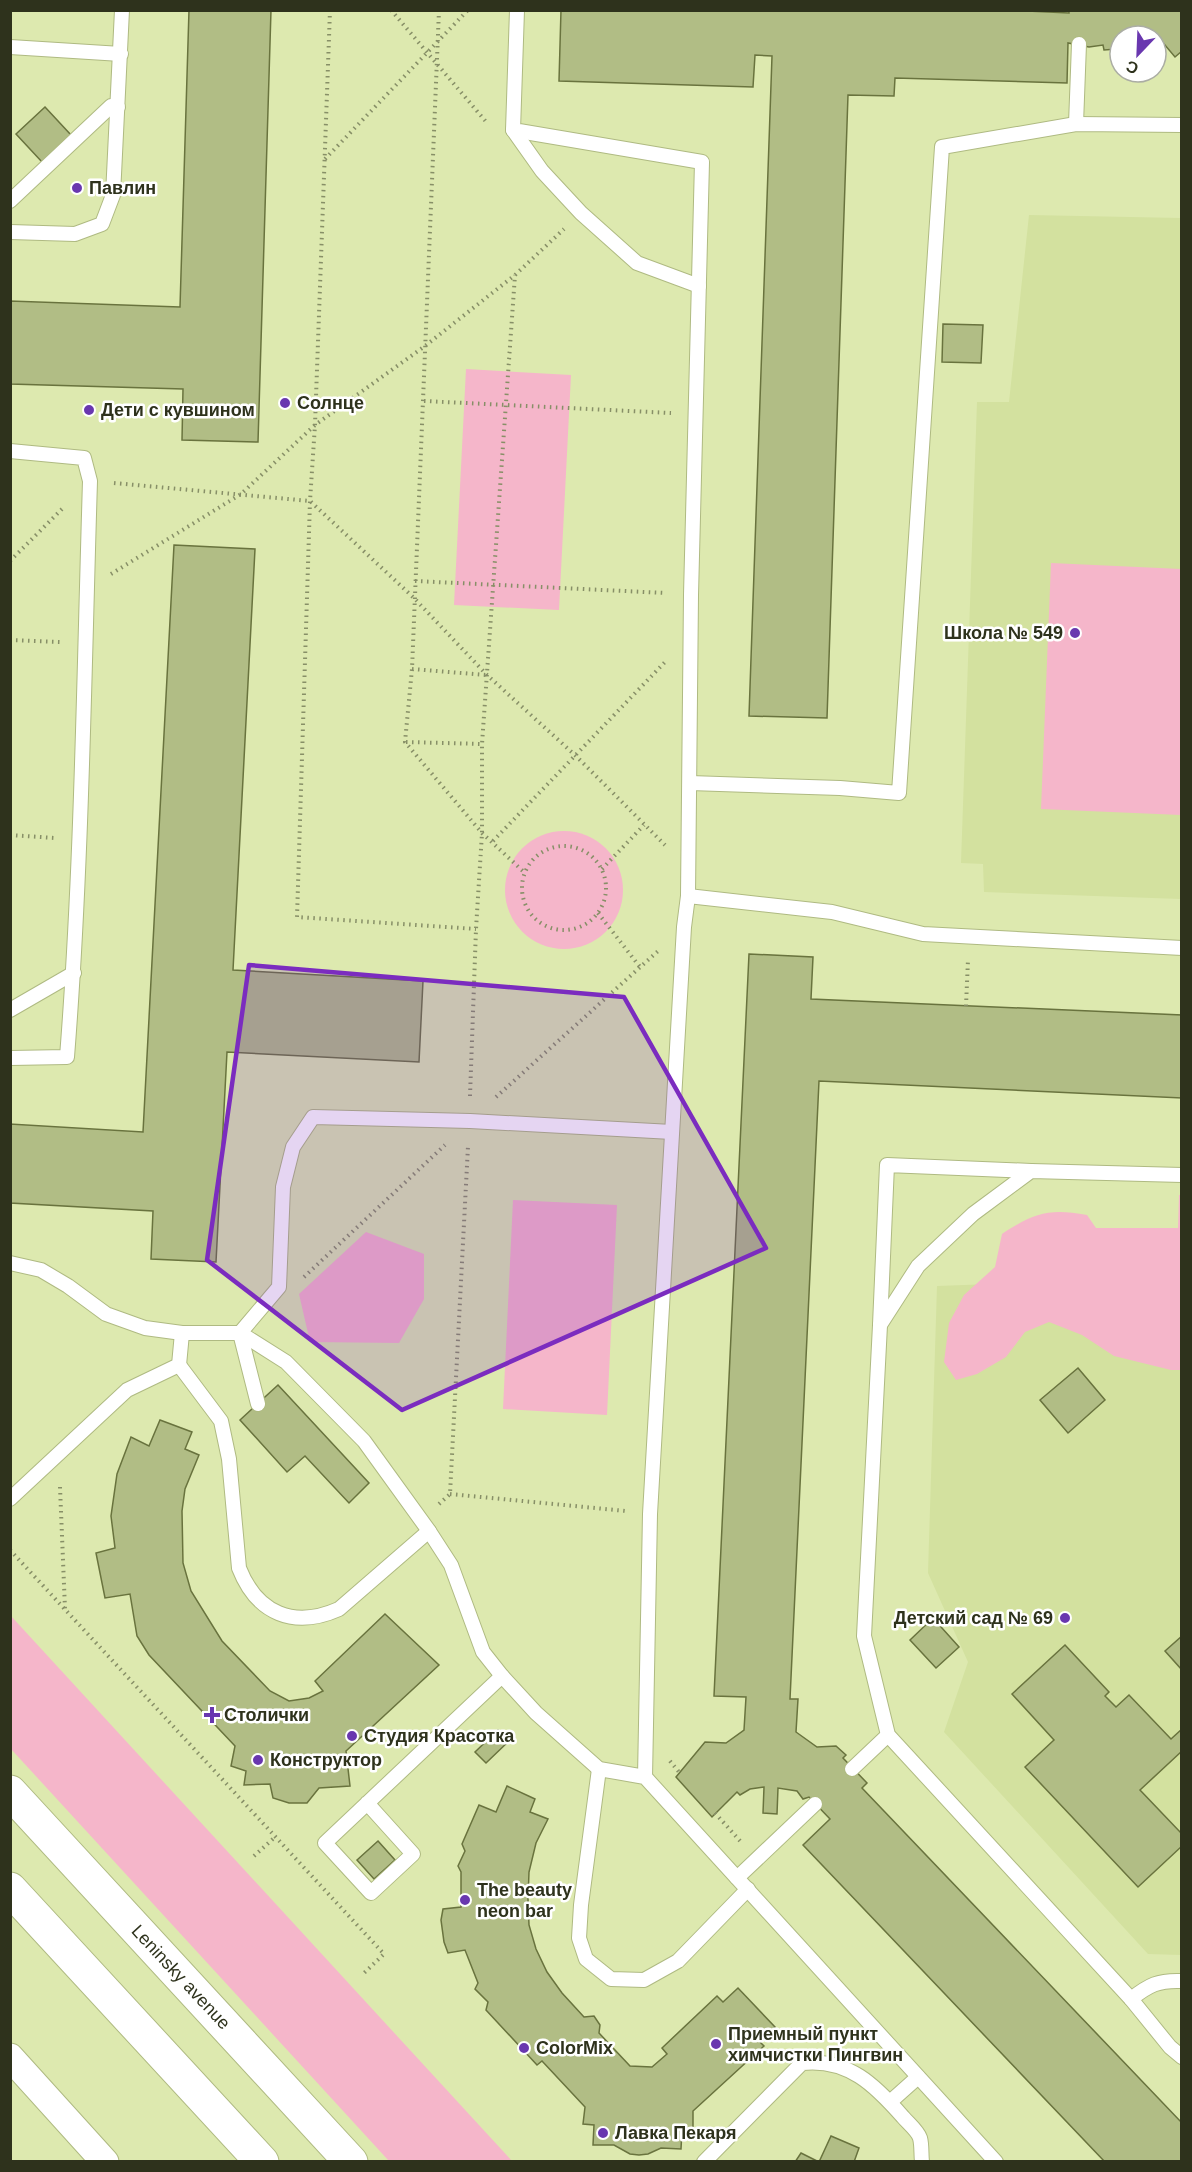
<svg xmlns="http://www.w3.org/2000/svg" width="1192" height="2172" font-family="Arial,sans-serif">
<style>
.built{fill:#d3e19f}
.green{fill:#f5b6ca}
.building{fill:#b1bd85;stroke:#69733e;stroke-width:1.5}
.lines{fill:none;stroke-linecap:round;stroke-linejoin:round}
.lane-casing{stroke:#afba82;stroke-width:16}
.street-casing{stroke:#afba82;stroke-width:29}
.secondary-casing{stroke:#afba82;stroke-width:35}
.path{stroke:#878f67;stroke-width:4;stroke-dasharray:1.5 4.5;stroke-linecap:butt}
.lane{stroke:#fff;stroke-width:14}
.street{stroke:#fff;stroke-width:27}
.secondary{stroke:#fff;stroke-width:33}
.marked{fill:#7b2cbf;fill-opacity:0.2;stroke:#7b2cbf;stroke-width:4.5;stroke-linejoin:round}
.poi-dot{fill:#6937af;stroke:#fff;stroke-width:2}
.labels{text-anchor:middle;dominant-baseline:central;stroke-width:5;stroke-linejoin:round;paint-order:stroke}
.poi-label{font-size:18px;font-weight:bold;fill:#2e321c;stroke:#fff;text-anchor:start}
.street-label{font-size:18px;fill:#2e321c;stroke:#fff}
</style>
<rect width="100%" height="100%" fill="#dde9af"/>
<g class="built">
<path d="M1029,215L1181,218V899L984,892L983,864L961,863L977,402H1009Z"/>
<path d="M1119,1279L1181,1348V1955L1148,1954L944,1732L968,1662L928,1573L937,1286Z"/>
</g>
<g class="green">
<path d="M466,369L571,375L559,610L454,605Z"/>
<path d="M1051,563L1181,569V815L1041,809Z"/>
<circle cx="564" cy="890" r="59"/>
<path d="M1179,1195H1182L1181,1370H1171L1114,1356L1082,1335L1049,1322L1025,1332L1006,1357L977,1374L956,1380L944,1362L949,1323L964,1295L995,1267L1002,1234C1034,1213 1049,1208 1087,1215L1096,1228H1178Z"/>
<path d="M513,1200L617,1205L607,1415L503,1409Z"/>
<path d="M366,1232L424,1254V1299L399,1343L310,1342L299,1294Z"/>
<path d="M11,1616L512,2161H389L11,1749Z"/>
</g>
<g class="building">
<path d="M189,10H271L258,442L182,440L183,389L10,384V301L180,307Z"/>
<path d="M561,10H1008L1069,13V10H1182V51L1175,57L1154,32L1149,36H1120V46L1117,49L1104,50L1103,45L1089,47L1068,43L1067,83L895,78L894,96L848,95L827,718L749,716L772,56L755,55L753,87L559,81Z"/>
<path d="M45,107L71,135L42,162L16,134Z"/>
<path d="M943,324L983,325L981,363L942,362Z"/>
<path d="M174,545L255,549L233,970L423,981L419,1062L227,1052L216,1262L151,1259L153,1211L10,1203V1124L143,1132Z"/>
<path d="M749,954L813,957L811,999L1182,1015V1098L819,1081L790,1699H798L796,1732L817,1747L836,1746L846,1755L843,1758L867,1783L862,1788L1182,2123V2162H1105L803,1845L830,1819L809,1797L803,1799L797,1791L778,1788L777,1814L763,1813L764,1787L750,1789L740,1795L737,1792L712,1817L676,1777L705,1742L726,1743L744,1730L746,1697L714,1696Z"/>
<path d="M1078,1368L1105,1400L1068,1433L1040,1400Z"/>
<path d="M278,1385L369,1483L349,1503L305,1456L287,1472L240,1420Z"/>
<path d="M160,1420L192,1432L185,1449L199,1455L185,1489L182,1511L183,1563L191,1591L222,1641L270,1691L289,1701L309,1698L323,1691L315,1681L385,1614L439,1665L346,1751L350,1786L319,1788L307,1803H289L273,1798L270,1784L244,1785L246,1771L231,1766L235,1746L149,1655L137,1636L130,1594L105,1598L96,1553L115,1548L111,1516L117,1474L131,1437L149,1446Z"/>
<path d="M933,1618L959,1647L936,1668L910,1640Z"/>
<path d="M1182,1636V1670L1165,1651Z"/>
<path d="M1065,1645L1109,1692L1105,1696L1116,1707L1129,1695L1171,1739L1182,1729V1751L1140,1790L1182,1834V1846L1138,1887L1025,1767L1054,1740L1012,1694Z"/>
<path d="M498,1730L509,1741L486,1763L475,1752Z"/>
<path d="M507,1786L535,1799L530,1812L548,1819L536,1843L529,1872L528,1899L529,1925L536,1949L547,1972L562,1993L584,2017L594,2016L600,2025L599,2033L630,2066L652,2067L667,2054L662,2048L717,1996L723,2002L738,1988L775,2027L760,2042L764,2046L693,2111V2129L682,2130L681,2149L661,2148L648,2154L639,2155L630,2154L614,2145H593L594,2125L583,2124L585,2107L542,2061L537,2065L486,2010L488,2002L475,1989L478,1983L465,1950L448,1953L444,1942L441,1920L443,1909L461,1907V1872L458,1866L465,1851L462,1844L479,1805L496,1812Z"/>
<path d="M378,1841L395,1860L374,1879L357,1860Z"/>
<path d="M831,2136L859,2148L854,2162H819Z"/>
<path d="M801,2153L819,2162H795Z"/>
</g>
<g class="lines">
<g class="lane-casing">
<g id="lane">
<path d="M517,10L513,130L702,162L691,595L688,896L684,927L650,1514L645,1777"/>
<path d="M10,47L121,54"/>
<path d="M1076,124L1079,44"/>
<path d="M513,130L542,171L581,213L637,263L699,286"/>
<path d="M10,201L111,106L118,107"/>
<path d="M10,232L75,234L102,224L113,195L122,10"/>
<path d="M10,451L84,458L90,481C84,673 82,866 67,1057L10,1058"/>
<path d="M690,783L840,788L899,793L942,147L1076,124L1182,125"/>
<path d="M688,896L832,912L923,934L1182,948"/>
<path d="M10,1010L74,973"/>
<path d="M1182,1175L1031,1171L973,1214L918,1266L880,1325L864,1636L888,1735L1131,1999C1149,1985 1158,1980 1182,1981"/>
<path d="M10,1263L41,1270L68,1286L106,1314L145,1328L182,1333H240L286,1362L364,1441L429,1531L451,1565L483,1652L502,1676L536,1713L599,1769L645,1777L996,2162"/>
<path d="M880,1325L887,1165L1031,1171"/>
<path d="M179,1365L221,1421L229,1459L239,1568C257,1614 294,1629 339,1609L429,1531"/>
<path d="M258,1404L240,1333L279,1287L283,1187L293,1147L313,1117L470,1121L672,1132"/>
<path d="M10,1499L127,1390L179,1365L182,1333"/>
<path d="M599,1769L581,1905L579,1938L586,1959L611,1979L644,1980L678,1961L748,1889"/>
<path d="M852,1769L888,1735"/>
<path d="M367,1803L413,1854L371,1893L325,1843L502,1676"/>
<path d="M737,1878L815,1804"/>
<path d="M1131,1999L1170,2047L1182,2057"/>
<path d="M890,2102L918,2077"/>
<path d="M704,2162L802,2063C848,2058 875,2085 903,2117C908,2123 918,2131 920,2138C922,2145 921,2154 922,2162"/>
</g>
</g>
<g class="street-casing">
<path id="street" d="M10,2057L105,2162"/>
</g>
<g class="secondary-casing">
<g id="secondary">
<path d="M10,1792L351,2162"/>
<path d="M10,1889L262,2162"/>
</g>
</g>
<g class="path">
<path d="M330,10L315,425L310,501L297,917L476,929"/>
<path d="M391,10L488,124"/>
<path d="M439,10L412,669L405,742L482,833L525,873"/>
<path d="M325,159L468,10"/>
<path d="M424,401L671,413"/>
<path d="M114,483L310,501L414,598L487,675L576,756L665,845"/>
<path d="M10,561L63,508"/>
<path d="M111,574L241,494L315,425L425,346L515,275L564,229"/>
<path d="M415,581L666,593"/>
<path d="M10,640L61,642"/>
<path d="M412,669L486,675"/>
<path d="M406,742L482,744"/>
<path d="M10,835L55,838"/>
<path d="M493,841L665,662"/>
<circle cx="564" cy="888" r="42"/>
<path d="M602,869L644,825"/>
<path d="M598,913L640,967"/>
<path d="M966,1006L968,960"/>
<path d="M470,1096L476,929L482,833V744L515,275"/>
<path d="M496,1097L658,951"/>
<path d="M304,1277L445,1145"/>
<path d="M60,1487L65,1609"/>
<path d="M450,1494L626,1511"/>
<path d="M439,1504L450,1494L468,1146"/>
<path d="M10,1550L384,1954L363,1974"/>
<path d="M670,1761L679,1772"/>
<path d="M715,1813L741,1842"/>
<path d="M254,1856L275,1837"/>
</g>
<use href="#lane" class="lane"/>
<use href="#street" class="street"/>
<use href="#secondary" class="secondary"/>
</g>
<path class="marked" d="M249,965L624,997L766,1248L402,1410L207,1260Z"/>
<g class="poi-dot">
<circle cx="77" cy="188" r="6"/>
<circle cx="285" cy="403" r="6"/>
<circle cx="89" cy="410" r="6"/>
<circle cx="1075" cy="633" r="6"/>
<circle cx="1065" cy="1618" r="6"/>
<path d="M209 1706h6v6h6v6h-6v6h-6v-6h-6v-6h6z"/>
<circle cx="352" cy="1736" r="6"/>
<circle cx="258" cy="1760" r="6"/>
<circle cx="465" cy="1900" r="6"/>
<circle cx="716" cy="2044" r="6"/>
<circle cx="524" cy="2048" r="6"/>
<circle cx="603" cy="2133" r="6"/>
</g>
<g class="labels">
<g class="poi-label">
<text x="89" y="188">Павлин</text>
<text x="297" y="403">Солнце</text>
<text x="101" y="410">Дети с кувшином</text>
<text x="1063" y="633" text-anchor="end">Школа № 549</text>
<text x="1053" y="1618" text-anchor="end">Детский сад № 69</text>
<text x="224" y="1715">Столички</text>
<text x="364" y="1736">Студия Красотка</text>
<text x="270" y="1760">Конструктор</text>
<text x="477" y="1890">The beauty<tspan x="477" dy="21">neon bar</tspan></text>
<text x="728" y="2034">Приемный пункт<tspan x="728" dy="21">химчистки Пингвин</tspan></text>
<text x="536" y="2048">ColorMix</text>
<text x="615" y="2133">Лавка Пекаря</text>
</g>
<g class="street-label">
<text transform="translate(181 1977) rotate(47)">Leninsky avenue</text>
</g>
</g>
<rect width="1192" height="2172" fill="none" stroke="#2e321c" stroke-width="24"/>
<g transform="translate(1138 54) rotate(203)"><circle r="28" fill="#ffffff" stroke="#abada4" stroke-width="1.5"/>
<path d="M0-4.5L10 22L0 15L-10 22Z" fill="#6937af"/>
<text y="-9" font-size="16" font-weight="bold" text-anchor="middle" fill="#2e321c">С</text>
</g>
</svg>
